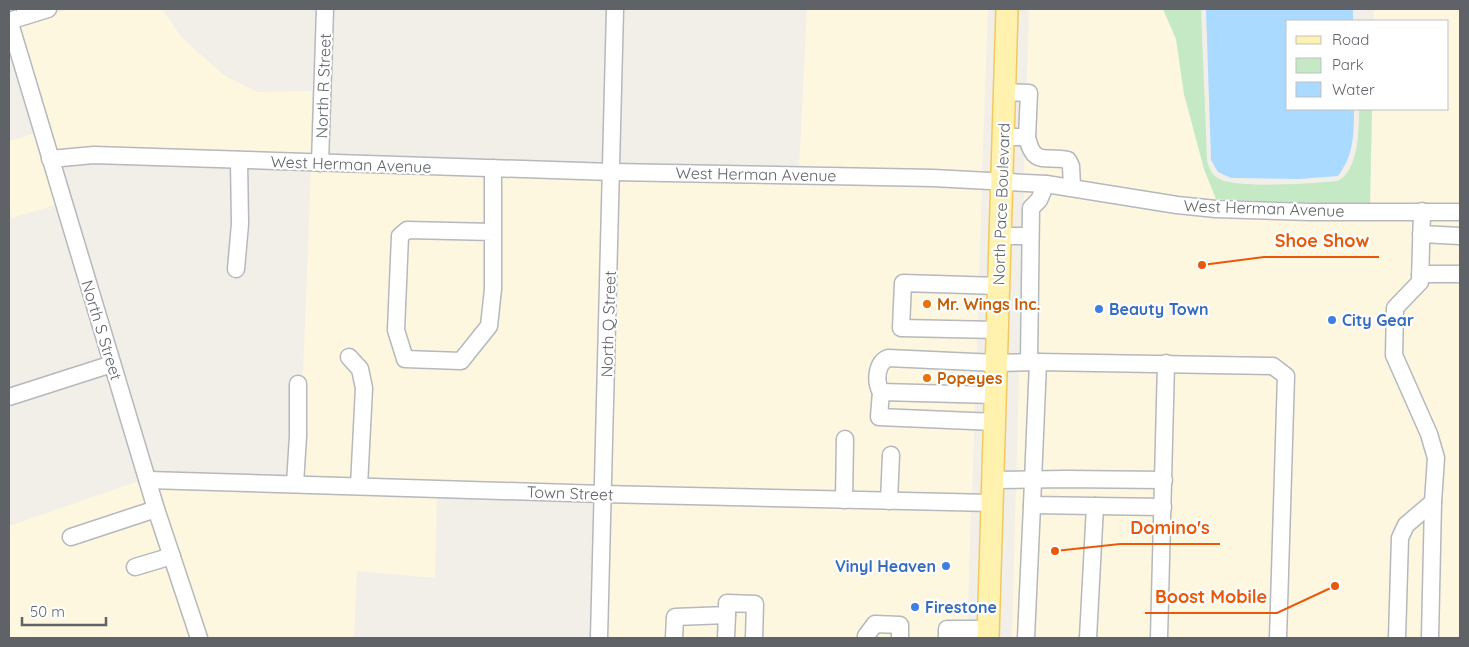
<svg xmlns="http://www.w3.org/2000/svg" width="1469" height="647" font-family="Quicksand,sans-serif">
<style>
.commercial{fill:#fef7e0}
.green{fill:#c5e8c5}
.water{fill:#aadaff}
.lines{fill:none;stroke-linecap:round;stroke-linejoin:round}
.minor-casing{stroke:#b5b8bc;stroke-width:19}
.major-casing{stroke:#f2c960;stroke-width:24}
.minor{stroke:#fff;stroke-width:16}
.major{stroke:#fff2af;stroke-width:21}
.rail{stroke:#b6b7b8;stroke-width:3;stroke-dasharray:1 6;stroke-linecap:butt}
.food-dot{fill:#e8710a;stroke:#fff;stroke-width:2}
.shop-dot{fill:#3f7fe0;stroke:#fff;stroke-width:2}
.labels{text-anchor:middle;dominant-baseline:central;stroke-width:4.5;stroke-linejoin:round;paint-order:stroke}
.street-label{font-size:16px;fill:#5f6368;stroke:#fff}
.food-label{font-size:16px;font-weight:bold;fill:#c56008;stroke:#fff;text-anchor:start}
.shop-label{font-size:16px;font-weight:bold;fill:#366cbe;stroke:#fff;text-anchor:start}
.leader{fill:none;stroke:#e8590c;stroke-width:2}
.callout-dot{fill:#e8590c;stroke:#fff;stroke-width:2}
.callout-label{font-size:18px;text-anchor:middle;font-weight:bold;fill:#e8590c;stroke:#fff;stroke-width:4.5;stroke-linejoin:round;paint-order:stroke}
</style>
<rect width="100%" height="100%" fill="#f1efe8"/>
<g class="commercial">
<path d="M69,9H162L182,38L225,76L257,92L312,91L311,156L53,150L16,25Z"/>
<path d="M807,9H988L982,174L799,169Z"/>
<path d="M1029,9H1163L1176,39L1184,94L1204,169L1216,199L1363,205L1217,202L1024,176Z"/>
<path d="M1374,9H1460V206L1370,205L1372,109H1448V21H1374Z"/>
<path d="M36,133L58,204L9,219V141Z"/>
<path d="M311,169L606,178L598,487L299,477Z"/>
<path d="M618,178L982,187L972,496L609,488Z"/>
<path d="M1024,189L1460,219V638H1012Z"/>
<path d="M142,480L193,638H9V526Z"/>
<path d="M156,486L437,495L435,578L357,571L354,638H205Z"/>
<path d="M609,501L971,509L967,638H604Z"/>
</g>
<path class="green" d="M1163,9H1201L1207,160C1208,165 1211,174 1216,177C1232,190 1315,183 1338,181C1359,169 1359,130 1359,109H1372L1370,205L1216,199L1204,169L1184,94L1176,39Z"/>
<path class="water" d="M1206,9H1353V21H1288V109H1354C1354,134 1354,155 1338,176L1299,179L1231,178L1218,172L1211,160Z"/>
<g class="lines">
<g class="minor-casing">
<g id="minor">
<path d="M9,20L156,509L199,638"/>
<path d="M9,21L48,9"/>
<path d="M1003,137H1027L1029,93L1004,92"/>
<path d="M1027,137C1034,167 1044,155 1068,160L1071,166L1072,187"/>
<path d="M50,159L94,155L612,172L933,178L1046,184L1177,205L1216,209L1310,212H1460"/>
<path d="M320,163L325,9"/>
<path d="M493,232L407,230L400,236L396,330L405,359L461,361L489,326L493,289V168"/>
<path d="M1421,234L1460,236"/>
<path d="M1000,236H1030"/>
<path d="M236,269L240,224L239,160"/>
<path d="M1420,274H1460"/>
<path d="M997,330L901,328L903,283L999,286"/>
<path d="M349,357L360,369L364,388L359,486"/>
<path d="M1029,362L1031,208L1039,200L1046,184"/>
<path d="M881,392L879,417L995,422"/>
<path d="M995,395L881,392C875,382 876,363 888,358L996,363L1038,362"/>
<path d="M9,397L112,364"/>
<path d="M148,480L603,494L992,503"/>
<path d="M993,480L1065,479L1164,480"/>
<path d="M295,484L298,436V384"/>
<path d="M844,500L845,439"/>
<path d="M889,501L891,455"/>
<path d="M1095,506L1163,507"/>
<path d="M71,537L156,509"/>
<path d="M135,567L172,556"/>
<path d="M599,638L615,9"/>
<path d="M674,638L675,617L727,615V603L755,604L754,638"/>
<path d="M726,638L727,615"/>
<path d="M866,638V636L875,624L900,625V638"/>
<path d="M947,638V629H988"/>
<path d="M1026,638L1032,505"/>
<path d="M1088,638L1095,506L1032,505L1038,362L1273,366L1286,376L1278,638"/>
<path d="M1159,638L1166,363"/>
<path d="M1397,638L1400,538L1406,525L1433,502L1436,458L1429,434L1394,355L1395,308L1420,282L1422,211"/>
<path d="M1430,638L1433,502"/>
</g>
</g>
<g class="major-casing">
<path id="major" d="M988,638L1007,9"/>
</g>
<use href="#minor" class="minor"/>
<use href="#major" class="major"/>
<path class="rail" d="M9,12L19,9"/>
</g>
<g class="food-dot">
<circle cx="927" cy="304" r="5"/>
<circle cx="927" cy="378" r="5"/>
</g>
<g class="shop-dot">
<circle cx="1099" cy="309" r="5"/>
<circle cx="1332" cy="320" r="5"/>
<circle cx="946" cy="566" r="5"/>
<circle cx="915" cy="607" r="5"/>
</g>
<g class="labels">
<g class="street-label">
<text transform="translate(323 86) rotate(-88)">North R Street</text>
<text transform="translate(351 164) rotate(2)">West Herman Avenue</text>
<text transform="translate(756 174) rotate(1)">West Herman Avenue</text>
<text transform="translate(1001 204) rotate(-88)">North Pace Boulevard</text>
<text transform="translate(1264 208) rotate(2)">West Herman Avenue</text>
<text transform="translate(608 324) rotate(-88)">North Q Street</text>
<text transform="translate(102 330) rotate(73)">North S Street</text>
<text transform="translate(570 493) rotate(2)">Town Street</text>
</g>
<g class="food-label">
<text x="937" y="304">Mr. Wings Inc.</text>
<text x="937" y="378">Popeyes</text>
</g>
<g class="shop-label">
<text x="1109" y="309">Beauty Town</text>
<text x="1342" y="320">City Gear</text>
<text x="936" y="566" text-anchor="end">Vinyl Heaven</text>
<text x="925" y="607">Firestone</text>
</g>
</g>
<path class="leader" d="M1202 265L1264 257H1379M1055 551L1120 544H1220M1335 586L1277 613H1145"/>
<g class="callout-dot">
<circle cx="1202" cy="265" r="5"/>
<circle cx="1055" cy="551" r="5"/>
<circle cx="1335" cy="586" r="5"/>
</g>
<g class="callout-label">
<text x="1322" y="247">Shoe Show</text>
<text x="1170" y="534">Domino's</text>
<text x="1211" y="603">Boost Mobile</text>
</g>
<rect width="1469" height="647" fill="none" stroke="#5f6368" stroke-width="20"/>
<rect x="1286" y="20" width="162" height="90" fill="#ffffff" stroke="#bfc1c3"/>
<rect x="1296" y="36" width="25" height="8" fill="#fff2af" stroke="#bfc1c3"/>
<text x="1332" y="45" font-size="15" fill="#5f6368">Road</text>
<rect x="1296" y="58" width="25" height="15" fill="#c5e8c5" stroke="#bfc1c3"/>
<text x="1332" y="70" font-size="15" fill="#5f6368">Park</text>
<rect x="1296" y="82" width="25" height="15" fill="#aadaff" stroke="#bfc1c3"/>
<text x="1332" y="95" font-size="15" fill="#5f6368">Water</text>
<path d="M22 617v8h84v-8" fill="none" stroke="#5f6368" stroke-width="2.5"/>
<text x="30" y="617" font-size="15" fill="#5f6368" stroke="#ffffff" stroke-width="4" paint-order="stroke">50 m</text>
</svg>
